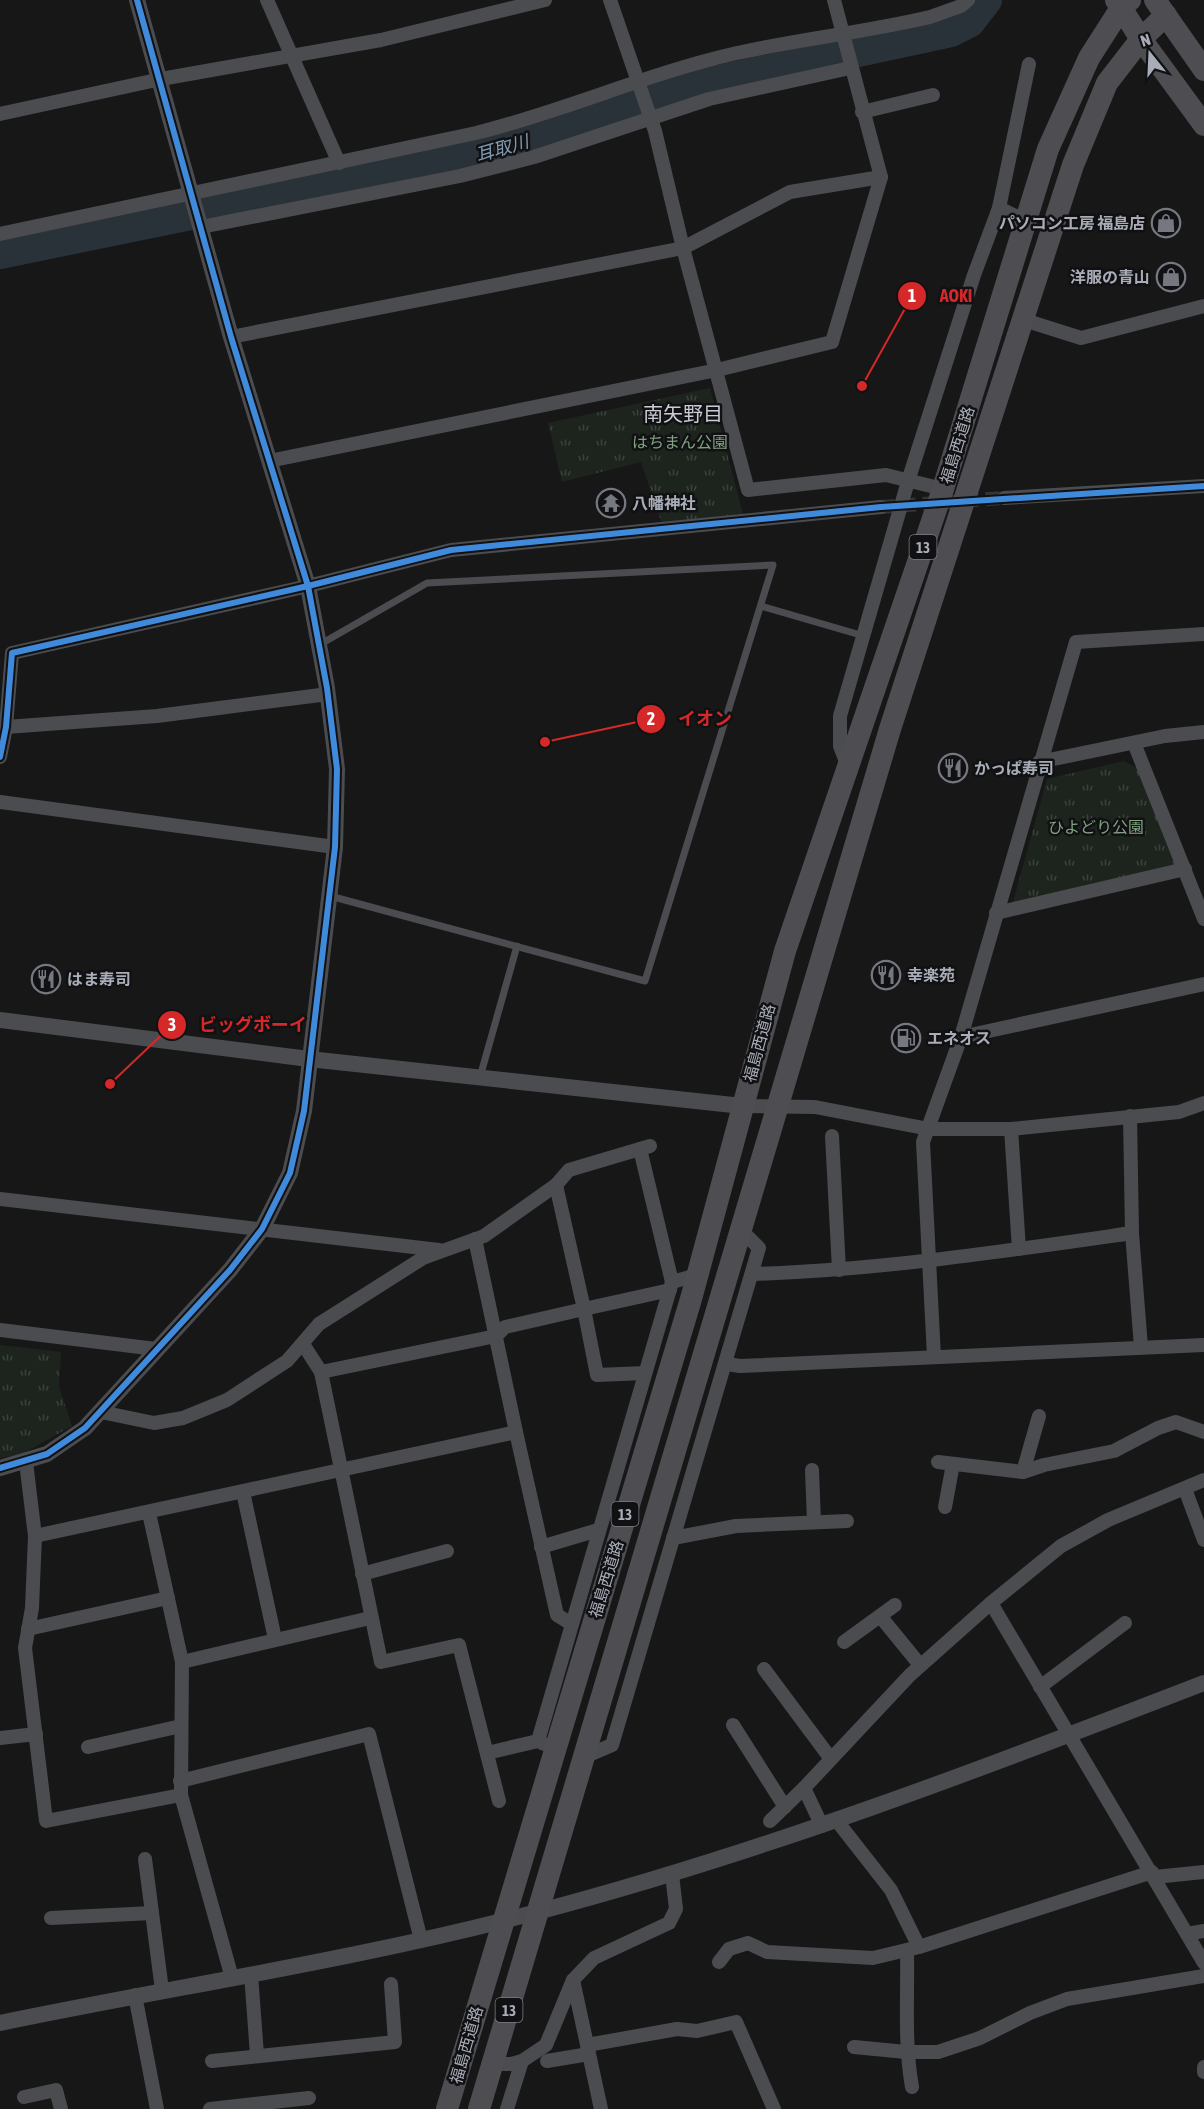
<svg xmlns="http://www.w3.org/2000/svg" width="1204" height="2109" font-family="'Asap Condensed','Noto Sans JP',sans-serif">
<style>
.park{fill:url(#park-tufts)}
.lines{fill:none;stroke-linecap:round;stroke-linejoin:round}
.river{stroke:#2a3239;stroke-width:32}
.minor-tunnel{stroke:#343537;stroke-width:14;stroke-dasharray:14 7;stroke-linecap:butt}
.service{stroke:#4b4c50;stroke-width:7}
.minor{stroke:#4b4c50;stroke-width:14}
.tertiary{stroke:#4b4c50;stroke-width:16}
.trunk{stroke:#4e4e52;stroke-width:22}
.cycleway-casing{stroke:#111113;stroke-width:10}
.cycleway{stroke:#408adc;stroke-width:6}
.labels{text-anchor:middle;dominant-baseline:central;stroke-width:5;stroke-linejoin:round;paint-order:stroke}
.shield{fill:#111113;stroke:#7b7e86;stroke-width:1.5}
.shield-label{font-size:15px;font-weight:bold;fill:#a8adb8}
.poi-label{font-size:16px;font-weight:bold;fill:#a8adb8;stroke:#111113;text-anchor:start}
.park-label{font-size:16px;fill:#7fa381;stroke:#111113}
.street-label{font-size:16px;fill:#a8adb8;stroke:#111113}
.water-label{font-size:18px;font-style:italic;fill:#7f9bb3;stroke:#111113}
.quarter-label{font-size:20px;fill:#c9ccd4;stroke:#111113}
.leader{fill:none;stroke:#d62828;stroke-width:2}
.callout-dot{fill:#d62828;stroke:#111113;stroke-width:2}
.mark-label{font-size:18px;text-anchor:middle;font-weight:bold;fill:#fff}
.callout-label{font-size:18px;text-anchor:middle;font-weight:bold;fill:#d62828;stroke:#111113;stroke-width:5;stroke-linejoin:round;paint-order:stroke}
</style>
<defs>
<pattern id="park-tufts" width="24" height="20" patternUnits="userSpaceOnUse" patternTransform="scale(1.5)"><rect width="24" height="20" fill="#1d241e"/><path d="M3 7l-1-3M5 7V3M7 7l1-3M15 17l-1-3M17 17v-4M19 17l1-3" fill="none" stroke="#3b413d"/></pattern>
</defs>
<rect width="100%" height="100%" fill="#171717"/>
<g class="park">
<path d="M710,388L743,514L662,524L641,462L562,482L548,423Z"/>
<path d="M1124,761L1139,769L1178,867L1012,906L1047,779Z"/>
<path d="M0,1345L61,1352L59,1387L72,1426L20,1455L0,1458Z"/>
</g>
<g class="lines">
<path class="river" d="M0,253L490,153L704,84L951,31L969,22L986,0"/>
<path class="minor-tunnel" d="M881,507L1004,498"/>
<g class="service">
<path d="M761,606L864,636"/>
<path d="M319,645L427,583L773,565L645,981L330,896"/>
<path d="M480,1077L517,946"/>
</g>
<g class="minor">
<path d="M267,0L339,163"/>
<path d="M610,0L655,131L683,248L748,490L886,475L943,489"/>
<path d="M862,112L933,95"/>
<path d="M0,114L161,79L381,40L545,0"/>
<path d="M999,208L1026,221"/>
<path d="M201,227L460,176L534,157L709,99L850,68"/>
<path d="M0,234L476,133C565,111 648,73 737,53C801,39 866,32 930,17L961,6L968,0"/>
<path d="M1024,320L1081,338L1204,306"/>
<path d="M231,337L683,248L790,192L881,177"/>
<path d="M269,461L717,370L832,342L881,177L834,0"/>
<path d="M1004,498L1204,486"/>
<path d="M6,727L157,716L328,694"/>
<path d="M1134,743L1204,919"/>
<path d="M0,757L6,727L12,653L308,586L451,550L881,507"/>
<path d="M1039,762L1165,736L1204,732"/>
<path d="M848,767L840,746V716L909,478L974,275L999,208L1029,64"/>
<path d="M0,802L335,847"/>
<path d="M996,913L1185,869"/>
<path d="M961,1037L1204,984"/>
<path d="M742,1106L815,1107L929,1129H1011L1179,1112L1204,1103"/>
<path d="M1130,1116L1132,1233L1141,1347"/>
<path d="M1011,1129L1019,1249"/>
<path d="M832,1136L839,1270"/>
<path d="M640,1149L672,1282"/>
<path d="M0,1199L439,1250"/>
<path d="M752,1274C880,1270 1006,1251 1132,1233"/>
<path d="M0,1330L156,1349"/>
<path d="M303,1344L321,1372"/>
<path d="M934,1357L923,1142L961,1037L1076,642L1204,634"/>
<path d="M727,1364L740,1366L1204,1345"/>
<path d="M645,1373L597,1375L584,1309L670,1290"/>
<path d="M101,1412L154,1423L183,1418L227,1400L287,1361L319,1324L423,1258L484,1236L556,1185L569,1170L650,1146"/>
<path d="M516,1432L557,1615L570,1623"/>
<path d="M26,1462L35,1536L32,1608L25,1648L46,1821L181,1795"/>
<path d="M938,1462L1023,1472L1044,1465L1114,1451L1158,1428L1176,1422L1204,1432"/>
<path d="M812,1470L814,1522"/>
<path d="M1023,1472L1039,1416"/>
<path d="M1185,1489L1204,1540"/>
<path d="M243,1492L275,1639"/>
<path d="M945,1507L953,1464"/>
<path d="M149,1513L182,1662L181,1795L232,1978"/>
<path d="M35,1536L516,1432L475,1239"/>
<path d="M673,1538L736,1526L847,1521"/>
<path d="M541,1547L598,1530"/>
<path d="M362,1574L447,1551"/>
<path d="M991,1603L1204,1963"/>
<path d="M880,1616L920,1665"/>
<path d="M28,1629L168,1598"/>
<path d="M844,1642L895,1605"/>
<path d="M182,1662L370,1618"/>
<path d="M764,1669L831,1759"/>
<path d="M1040,1687L1125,1623"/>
<path d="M733,1725L785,1807"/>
<path d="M0,1738L36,1734"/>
<path d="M538,1741L672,1282L697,1275"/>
<path d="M88,1747L181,1726"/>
<path d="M487,1753L538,1741L544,1744"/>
<path d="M584,1757L612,1745L759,1248L740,1229"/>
<path d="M180,1781L369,1734L421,1940"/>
<path d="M499,1801L459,1645L381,1662L321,1372L496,1336L505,1327L584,1309L556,1185"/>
<path d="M770,1821L804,1788"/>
<path d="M837,1821L891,1890L919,1947"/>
<path d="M822,1826L804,1788L910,1675L991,1603L1061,1546L1108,1520L1204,1480"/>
<path d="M145,1859L162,1990"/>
<path d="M1155,1877L1204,1872"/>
<path d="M51,1918L152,1913"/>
<path d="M1187,1934L1204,1931"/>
<path d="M907,1950C908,1996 904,2042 912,2087"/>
<path d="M719,1962L729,1949L748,1943L767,1952L873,1958L919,1947L1152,1872"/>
<path d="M251,1974L257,2055"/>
<path d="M573,1980L601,2109"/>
<path d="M135,1995L157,2109"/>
<path d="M587,2045L677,2029L697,2031L736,2022L774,2109"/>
<path d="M854,2047L906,2052H938L980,2038L1030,2013L1067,1999L1204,1976"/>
<path d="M212,2061L395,2042L391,1984"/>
<path d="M547,2061L589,2054"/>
<path d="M493,2064H511L522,2061L546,2045L573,1980L594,1958L669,1923L676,1909L672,1874"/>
<path d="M1204,2067V2072"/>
<path d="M24,2097L56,2090L61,2109"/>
<path d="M210,2109L309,2098"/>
<path d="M507,2109L522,2061"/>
</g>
<g class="tertiary">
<path d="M0,1020L309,1059L742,1106"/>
<path d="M0,1468L47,1454L85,1428L230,1270L262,1229L290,1173L304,1111L335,847L337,769L327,688L308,586L231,337L137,0"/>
<path d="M0,2023C179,1986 360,1959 537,1912C765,1852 984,1768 1204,1683"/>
</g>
<g class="trunk">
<path d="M1116,0L1141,39L1204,125"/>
<path d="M1155,0L1204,70"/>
<path d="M447,2109L691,1299L785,951L943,489L1048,149L1089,58L1121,8L1130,0"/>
<path d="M479,2109L890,729L1073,165L1107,83L1141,39L1166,15"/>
</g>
<g class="cycleway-casing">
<g id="cycleway">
<path d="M0,757L6,727L12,653L308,586L451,550L881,507L1204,486"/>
<path d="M0,1468L47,1454L85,1428L230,1270L262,1229L290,1173L304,1111L335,847L337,769L327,688L308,586L231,337L137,0"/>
</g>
</g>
<use href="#cycleway" class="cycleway"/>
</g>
<defs>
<g id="shop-ring" transform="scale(1.5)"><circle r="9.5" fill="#111113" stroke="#757880" stroke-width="1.5"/><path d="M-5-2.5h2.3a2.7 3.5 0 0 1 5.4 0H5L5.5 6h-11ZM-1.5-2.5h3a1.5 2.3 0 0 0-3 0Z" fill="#757880"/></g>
<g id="temple-ring" transform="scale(1.5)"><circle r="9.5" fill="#111113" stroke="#757880" stroke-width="1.5"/><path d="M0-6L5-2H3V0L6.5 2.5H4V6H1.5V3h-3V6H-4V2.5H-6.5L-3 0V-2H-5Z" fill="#757880"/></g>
<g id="restaurant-ring" transform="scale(1.5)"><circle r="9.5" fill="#111113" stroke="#757880" stroke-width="1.5"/><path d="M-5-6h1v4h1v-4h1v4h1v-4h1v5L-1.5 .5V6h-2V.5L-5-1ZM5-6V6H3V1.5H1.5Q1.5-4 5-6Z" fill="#757880"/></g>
<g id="fuel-ring" transform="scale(1.5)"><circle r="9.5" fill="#111113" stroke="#757880" stroke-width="1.5"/><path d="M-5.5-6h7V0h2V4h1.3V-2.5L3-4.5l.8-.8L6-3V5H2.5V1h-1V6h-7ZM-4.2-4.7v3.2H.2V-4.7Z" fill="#757880"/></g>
</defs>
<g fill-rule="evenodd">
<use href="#shop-ring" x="1166" y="223"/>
<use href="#shop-ring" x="1171" y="277"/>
<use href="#temple-ring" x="611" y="503"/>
<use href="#restaurant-ring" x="953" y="768"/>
<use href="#restaurant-ring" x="886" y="975"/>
<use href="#restaurant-ring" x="46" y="979"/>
<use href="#fuel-ring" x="906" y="1038"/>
</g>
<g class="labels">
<g class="shield">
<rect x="909.5" y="535" width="27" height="24" rx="4.5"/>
<rect x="611.5" y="1502" width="27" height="24" rx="4.5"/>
<rect x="495.5" y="1998" width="27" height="24" rx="4.5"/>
</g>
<g class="shield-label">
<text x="923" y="547">13</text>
<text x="625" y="1514">13</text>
<text x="509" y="2010">13</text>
</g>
<g class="poi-label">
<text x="1145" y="223" text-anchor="end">パソコン工房 福島店</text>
<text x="1150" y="277" text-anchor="end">洋服の青山</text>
<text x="632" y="503">八幡神社</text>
<text x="974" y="768">かっぱ寿司</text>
<text x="907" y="975">幸楽苑</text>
<text x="67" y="979">はま寿司</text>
<text x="927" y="1038">エネオス</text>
</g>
<g class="park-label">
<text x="680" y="442">はちまん公園</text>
<text x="1096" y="827">ひよどり公園</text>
</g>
<g class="street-label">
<text transform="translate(957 445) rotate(-73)">福島西道路</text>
<text transform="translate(759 1043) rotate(-75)">福島西道路</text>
<text transform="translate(606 1579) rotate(-73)">福島西道路</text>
<text transform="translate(466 2045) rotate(-74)">福島西道路</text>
</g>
<g class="water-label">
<text transform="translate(502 148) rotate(-16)">耳取川</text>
</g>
<g class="quarter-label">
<text x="683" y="413">南矢野目</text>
</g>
</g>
<path class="leader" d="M862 386L912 296M545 742L651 719M110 1084L172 1025"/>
<g class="callout-dot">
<circle cx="862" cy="386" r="6"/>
<circle cx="545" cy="742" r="6"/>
<circle cx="110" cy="1084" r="6"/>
<circle cx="912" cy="296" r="15"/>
<circle cx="651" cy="719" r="15"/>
<circle cx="172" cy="1025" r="15"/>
</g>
<g class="mark-label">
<text x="912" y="302">1</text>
<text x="651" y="725">2</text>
<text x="172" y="1031">3</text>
</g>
<g class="callout-label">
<text x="956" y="302">AOKI</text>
<text x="705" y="725">イオン</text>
<text x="253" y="1031">ビッグボーイ</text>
</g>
<g transform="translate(1150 54) rotate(342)" stroke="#111113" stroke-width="4.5" paint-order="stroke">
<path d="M0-4.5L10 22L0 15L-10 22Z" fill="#a8adb8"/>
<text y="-9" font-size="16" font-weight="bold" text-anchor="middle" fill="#a8adb8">N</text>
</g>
</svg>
